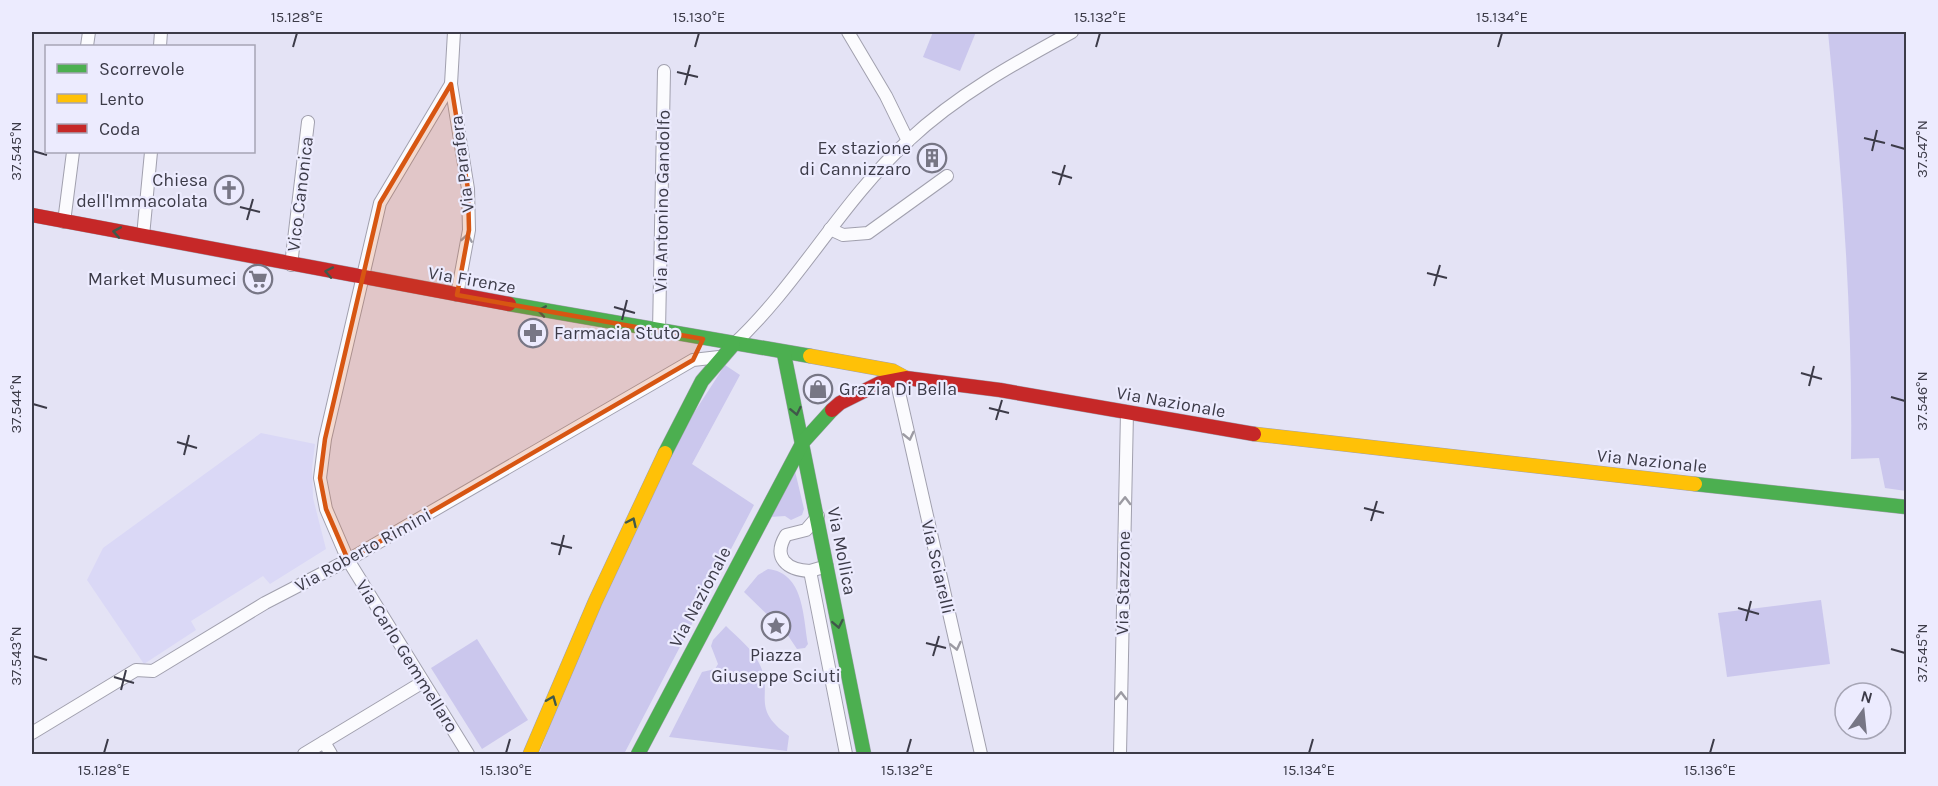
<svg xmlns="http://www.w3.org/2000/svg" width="1938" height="786" font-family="Karla,sans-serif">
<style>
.built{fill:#dad8f6}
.green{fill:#cbc7ed}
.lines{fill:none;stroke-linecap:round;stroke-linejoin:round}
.street-casing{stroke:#a1a0ae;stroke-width:14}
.fast-casing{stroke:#a1a0ae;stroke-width:15}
.slow-casing{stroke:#a1a0ae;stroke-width:15}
.jam-casing{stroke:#a1a0ae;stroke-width:15}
.street{stroke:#fbfbfe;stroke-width:12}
.fast{stroke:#4caf50;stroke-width:14}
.slow{stroke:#ffc107;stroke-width:14}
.jam{stroke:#c62828;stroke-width:14}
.oneway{stroke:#40584a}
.oneway2{stroke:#9c9ba3}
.marked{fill:#d75612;fill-opacity:0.2;stroke:#d75612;stroke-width:4.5;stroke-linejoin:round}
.ticks{fill:none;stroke:#3c3b48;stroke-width:2}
.labels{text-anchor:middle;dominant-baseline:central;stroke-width:4.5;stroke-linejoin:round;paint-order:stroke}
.poi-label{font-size:18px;fill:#3c3b48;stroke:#ecebfe;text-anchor:end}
.street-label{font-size:18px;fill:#3c3b48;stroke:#ecebfe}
.neatline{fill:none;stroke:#3c3b48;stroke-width:2}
.ticks-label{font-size:15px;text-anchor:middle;fill:#3c3b48}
</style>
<rect width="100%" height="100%" fill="#e4e3f5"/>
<path class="built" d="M261,433L315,444L312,468L313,498L326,549L270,584L263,576L191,621L196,630L144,664L87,580L103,548Z"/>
<g class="green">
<path d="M933,32H976L960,71L923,57Z"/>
<path d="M1828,32H1906V491L1885,488L1879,458L1851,459C1853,316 1842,174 1828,32Z"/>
<path d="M725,365L740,375L692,464L754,505L624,754H539L575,662L686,425Z"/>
<path d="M795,471L804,509L802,515L791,520L785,516L770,517Z"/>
<path d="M768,569C804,573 803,616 808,644L805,648L797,649L787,634L744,592L758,575Z"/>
<path d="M1821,600L1830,664L1727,677L1718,613Z"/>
<path d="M726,626C737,637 753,649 760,665C774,694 749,708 789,736L787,751L669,737L702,672L715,669L718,664L711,646L713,640Z"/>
<path d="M477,639L528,720L482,749L431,668Z"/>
</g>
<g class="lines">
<g class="street-casing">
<g id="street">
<path d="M454,32L451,84L468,189L469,230L457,295"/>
<path d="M848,32L886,96L908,141"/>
<path d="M87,46L89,32"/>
<path d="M160,46L161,32"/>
<path d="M451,84L380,203L325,439L320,478L326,509L348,560L468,754"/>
<path d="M64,222L73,152"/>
<path d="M830,229L843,235L868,233L947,176"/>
<path d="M143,236L151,152"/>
<path d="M291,265L308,122"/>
<path d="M659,331L664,71"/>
<path d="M733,345C798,285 842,200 909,140C957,95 1015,63 1072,32"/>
<path d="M896,379L981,754"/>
<path d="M827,566L810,571L846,754"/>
<path d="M810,571C787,570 772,558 786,535L806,530L818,516"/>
<path d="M32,733L136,670L153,671L265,603L348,560L693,360L719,357"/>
<path d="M324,742L331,754"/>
<path d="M304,754L423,682"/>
<path d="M1120,754L1127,412"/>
</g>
</g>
<g class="fast-casing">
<g id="fast">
<path d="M509,304L810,356"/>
<path d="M784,354L864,754"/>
<path d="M665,453L702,381L733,345"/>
<path d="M1695,484L1906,507"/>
<path d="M638,754L803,442L832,410"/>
</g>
</g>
<g class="slow-casing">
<g id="slow">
<path d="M810,356L893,371L906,378"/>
<path d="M1254,434L1695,484"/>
<path d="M530,754L595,602L665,453"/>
</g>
</g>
<g class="jam-casing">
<g id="jam">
<path d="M32,215L509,304"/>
<path d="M832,410L840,403L880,383L906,378L1000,390L1254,434"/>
</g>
</g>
<use href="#street" class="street"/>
<use href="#fast" class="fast"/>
<use href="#slow" class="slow"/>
<use href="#jam" class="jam"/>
</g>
<defs><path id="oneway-chevron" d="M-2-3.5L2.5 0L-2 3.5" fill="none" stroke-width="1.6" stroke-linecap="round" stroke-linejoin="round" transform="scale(1.5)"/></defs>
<g class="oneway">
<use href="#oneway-chevron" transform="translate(117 232) rotate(-170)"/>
<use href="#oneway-chevron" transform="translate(329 272) rotate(-169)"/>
<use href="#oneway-chevron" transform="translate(542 311) rotate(-170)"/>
<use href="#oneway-chevron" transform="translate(796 411) rotate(78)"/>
<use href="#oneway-chevron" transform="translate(632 522) rotate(-65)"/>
<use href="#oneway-chevron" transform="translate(838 624) rotate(79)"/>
<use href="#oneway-chevron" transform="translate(552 700) rotate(-68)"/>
</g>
<g class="oneway2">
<use href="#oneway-chevron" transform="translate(467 238) rotate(-81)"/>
<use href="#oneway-chevron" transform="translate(909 436) rotate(77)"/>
<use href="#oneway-chevron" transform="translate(1125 501) rotate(-89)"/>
<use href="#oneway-chevron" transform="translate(956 646) rotate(77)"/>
<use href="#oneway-chevron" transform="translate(1121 696) rotate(-89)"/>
</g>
<path class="marked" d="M451,84L468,189L469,230L457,295L703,339L693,360L348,560L326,509L320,478L325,439L380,203Z"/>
<path class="ticks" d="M293,47L297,33M695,47L699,33M1096,47L1100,33M1498,47L1502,33M677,72L698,77M685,85L690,65M1864,138L1885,143M1891,145L1905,149M33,151L47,155M1872,151L1877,130M1052,172L1072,178M1059,185L1065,165M240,207L260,212M247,220L253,199M1427,273L1447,278M1434,286L1440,265M614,307L635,313M622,320L627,300M1801,373L1822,379M1809,386L1814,366M1891,397L1905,401M33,404L47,408M989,408L1009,413M996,420L1002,400M177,442L197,448M184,455L189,435M1364,508L1384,513M1371,521L1377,501M551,543L572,548M559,555L564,535M1738,608L1759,614M1746,621L1751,601M926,643L946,648M1891,649L1905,653M33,656L47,660M933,656L939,636M114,677L134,683M121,690L126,670M104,753L108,739M506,753L510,739M907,753L911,739M1309,753L1313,739M1710,753L1714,739"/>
<defs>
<g id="building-ring" transform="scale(1.5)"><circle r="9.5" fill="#ecebfe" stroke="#777685" stroke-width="1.5"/><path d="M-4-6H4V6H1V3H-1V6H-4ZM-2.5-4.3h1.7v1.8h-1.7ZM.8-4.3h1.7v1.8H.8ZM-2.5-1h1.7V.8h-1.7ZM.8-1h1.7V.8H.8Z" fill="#777685"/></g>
<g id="church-ring" transform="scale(1.5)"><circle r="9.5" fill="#ecebfe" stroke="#777685" stroke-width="1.5"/><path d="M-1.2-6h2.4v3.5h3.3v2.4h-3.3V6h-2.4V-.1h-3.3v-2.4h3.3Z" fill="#777685"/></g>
<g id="supermarket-ring" transform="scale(1.5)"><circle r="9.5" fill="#ecebfe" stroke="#777685" stroke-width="1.5"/><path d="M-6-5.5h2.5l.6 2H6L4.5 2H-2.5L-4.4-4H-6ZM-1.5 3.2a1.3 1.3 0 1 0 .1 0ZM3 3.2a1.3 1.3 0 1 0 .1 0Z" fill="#777685"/></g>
<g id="pharmacy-ring" transform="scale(1.5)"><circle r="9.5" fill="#ecebfe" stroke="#777685" stroke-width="1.5"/><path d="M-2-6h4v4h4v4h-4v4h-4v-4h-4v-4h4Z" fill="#777685"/></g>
<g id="shop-ring" transform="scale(1.5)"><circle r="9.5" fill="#ecebfe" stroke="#777685" stroke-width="1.5"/><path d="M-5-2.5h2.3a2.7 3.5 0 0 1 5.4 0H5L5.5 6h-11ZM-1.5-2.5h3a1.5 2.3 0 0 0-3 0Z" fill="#777685"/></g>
<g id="sight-ring" transform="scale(1.5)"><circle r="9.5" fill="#ecebfe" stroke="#777685" stroke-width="1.5"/><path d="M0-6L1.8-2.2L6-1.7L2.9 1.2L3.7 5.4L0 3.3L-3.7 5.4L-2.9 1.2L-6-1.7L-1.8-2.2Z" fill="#777685"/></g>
</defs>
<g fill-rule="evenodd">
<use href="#building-ring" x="932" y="158"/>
<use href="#church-ring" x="229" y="190"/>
<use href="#supermarket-ring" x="258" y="279"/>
<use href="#pharmacy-ring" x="533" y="333"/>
<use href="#shop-ring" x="818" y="389"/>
<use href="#sight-ring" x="776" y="626"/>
</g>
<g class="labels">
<g class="poi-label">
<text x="911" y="148">Ex stazione<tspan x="911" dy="21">di Cannizzaro</tspan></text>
<text x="208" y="180">Chiesa<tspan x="208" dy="21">dell'Immacolata</tspan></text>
<text x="237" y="279">Market Musumeci</text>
<text x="554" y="333" text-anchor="start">Farmacia Stuto</text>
<text x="839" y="389" text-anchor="start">Grazia Di Bella</text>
<text x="776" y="655" text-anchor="middle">Piazza<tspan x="776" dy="21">Giuseppe Sciuti</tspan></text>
</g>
<g class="street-label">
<text transform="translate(462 164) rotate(-97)">Via Parafera</text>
<text transform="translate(300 194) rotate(-83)">Vico Canonica</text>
<text transform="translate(662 201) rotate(-89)">Via Antonino Gandolfo</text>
<text transform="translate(472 280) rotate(10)">Via Firenze</text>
<text transform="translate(1171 402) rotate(10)">Via Nazionale</text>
<text transform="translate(1652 461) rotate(6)">Via Nazionale</text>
<text transform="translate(363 550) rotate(-29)">Via Roberto Rimini</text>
<text transform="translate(842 551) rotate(79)">Via Mollica</text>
<text transform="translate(938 567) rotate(77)">Via Sciarelli</text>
<text transform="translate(1123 583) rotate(-89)">Via Stazzone</text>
<text transform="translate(700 597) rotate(-62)">Via Nazionale</text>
<text transform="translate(407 656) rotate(58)">Via Carlo Gemmellaro</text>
</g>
</g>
<rect width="1938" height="786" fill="none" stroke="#ecebfe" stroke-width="66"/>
<rect x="45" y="45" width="210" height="108" fill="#ecebfe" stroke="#a6a5b5" stroke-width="1.5"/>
<rect x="57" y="64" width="30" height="9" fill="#4caf50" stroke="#a6a5b5" stroke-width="1.5"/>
<text x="99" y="75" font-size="18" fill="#3c3b48">Scorrevole</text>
<rect x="57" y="94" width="30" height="9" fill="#ffc107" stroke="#a6a5b5" stroke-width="1.5"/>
<text x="99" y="105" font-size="18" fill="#3c3b48">Lento</text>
<rect x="57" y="124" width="30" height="9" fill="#c62828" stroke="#a6a5b5" stroke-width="1.5"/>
<text x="99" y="135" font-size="18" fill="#3c3b48">Coda</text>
<g transform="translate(1863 711) rotate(15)"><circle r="28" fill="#ecebfe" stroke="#a6a5b5" stroke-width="1.5"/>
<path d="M0-4.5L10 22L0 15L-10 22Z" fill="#777685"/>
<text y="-9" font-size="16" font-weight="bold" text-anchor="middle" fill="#3c3b48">N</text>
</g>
<rect x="33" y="33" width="1872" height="720" class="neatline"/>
<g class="ticks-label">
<text x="297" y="22">15.128°E</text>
<text x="699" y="22">15.130°E</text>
<text x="1100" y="22">15.132°E</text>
<text x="1502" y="22">15.134°E</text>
<text transform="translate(1922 149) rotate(-90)" y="5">37.547°N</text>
<text transform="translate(16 151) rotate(-90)" y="5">37.545°N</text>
<text transform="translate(1922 401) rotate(-90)" y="5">37.546°N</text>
<text transform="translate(16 404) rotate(-90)" y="5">37.544°N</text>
<text transform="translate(1922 653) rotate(-90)" y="5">37.545°N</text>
<text transform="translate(16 656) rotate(-90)" y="5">37.543°N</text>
<text x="104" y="775">15.128°E</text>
<text x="506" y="775">15.130°E</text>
<text x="907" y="775">15.132°E</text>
<text x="1309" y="775">15.134°E</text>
<text x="1710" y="775">15.136°E</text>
</g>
</svg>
